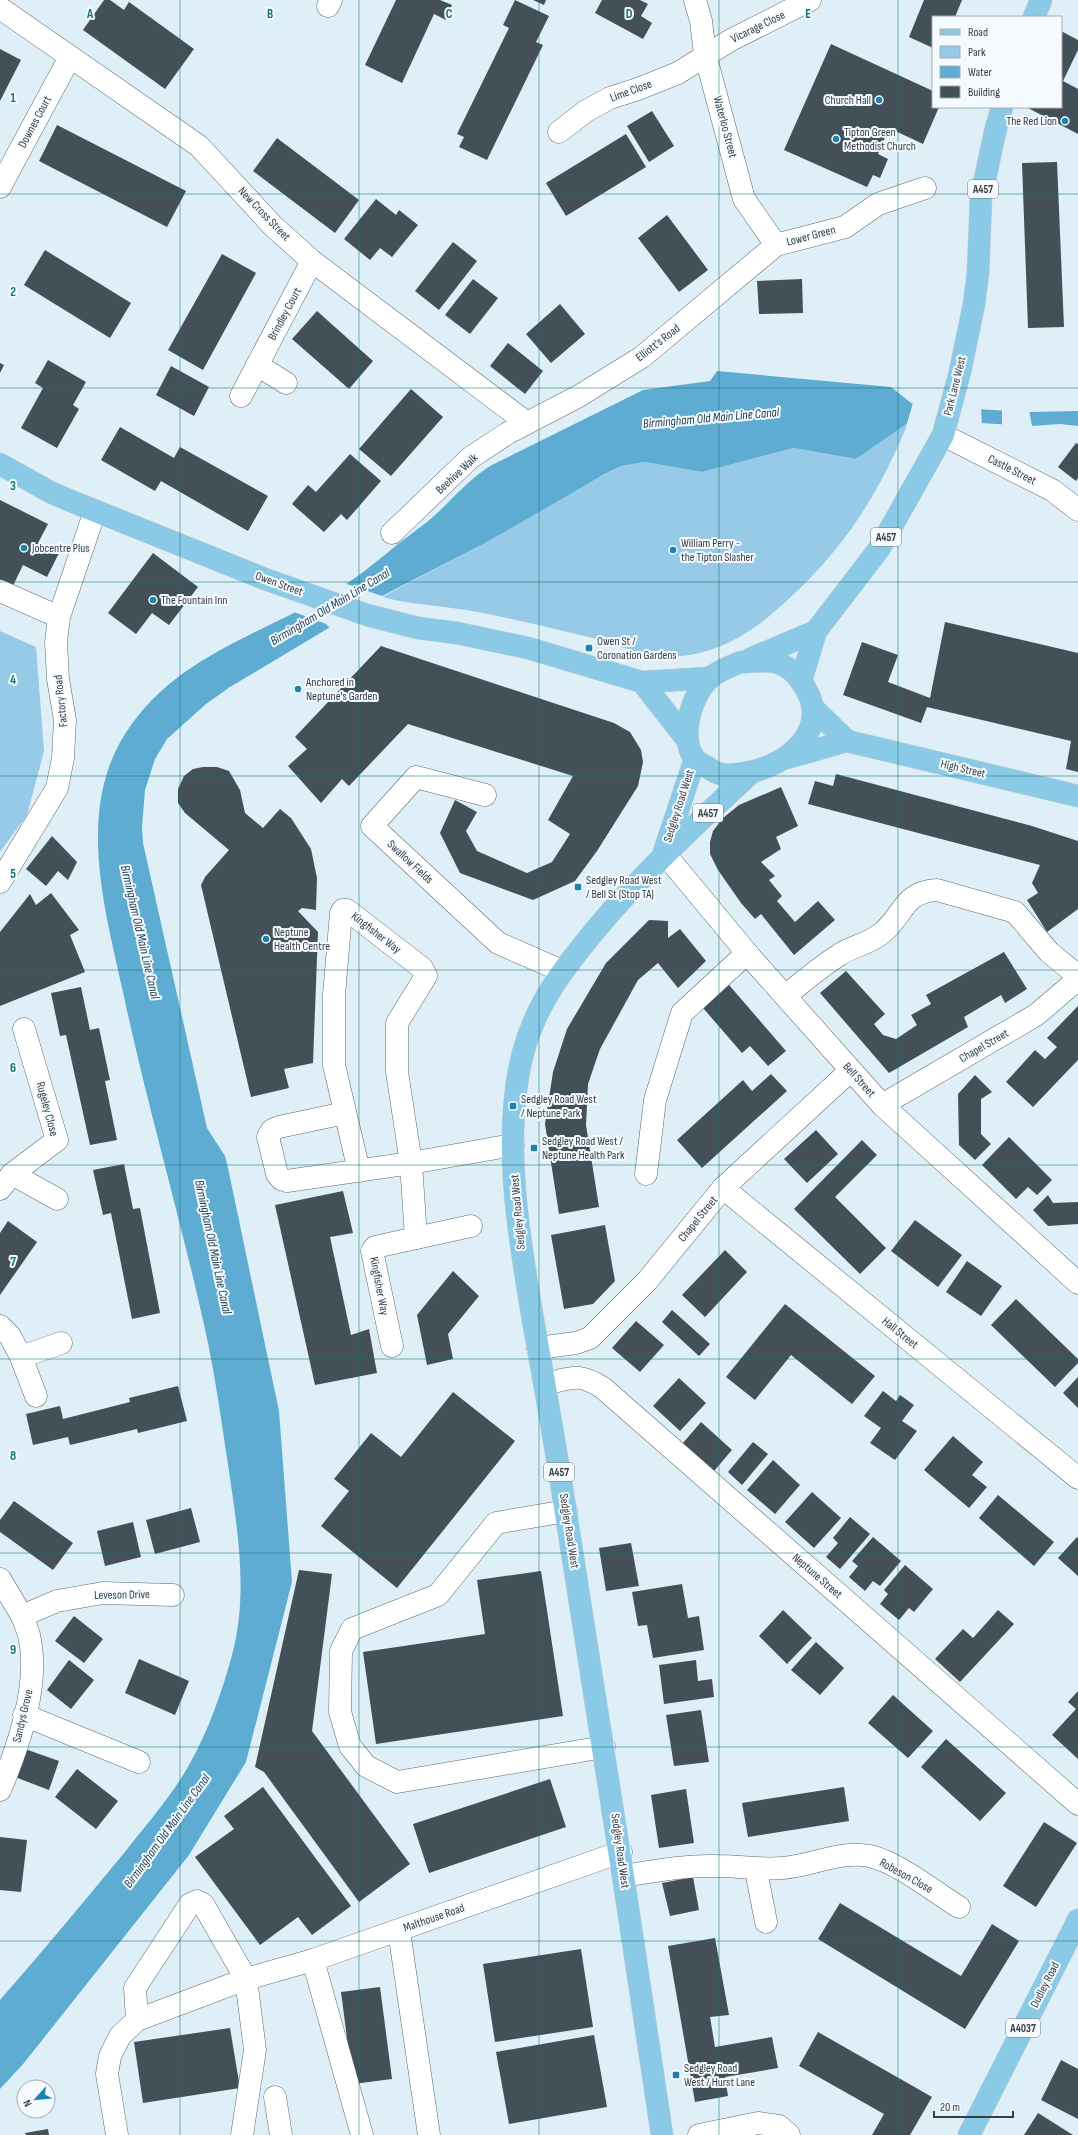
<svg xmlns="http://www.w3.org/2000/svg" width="1078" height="2135" font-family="'Sofia Sans Condensed',sans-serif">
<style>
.green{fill:#97cae6}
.water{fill:#5facd2}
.pier{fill:#dfeff8}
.building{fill:#435057}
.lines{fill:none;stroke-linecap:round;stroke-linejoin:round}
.minor-casing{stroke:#5b6971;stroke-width:23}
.major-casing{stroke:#cfd0d1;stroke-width:23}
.minor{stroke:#fff;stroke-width:22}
.major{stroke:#8bcae7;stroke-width:22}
.grid{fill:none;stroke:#0f766e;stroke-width:1;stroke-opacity:0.55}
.poi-dot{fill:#1f82ad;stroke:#f4fafe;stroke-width:1.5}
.labels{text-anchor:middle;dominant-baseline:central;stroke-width:4;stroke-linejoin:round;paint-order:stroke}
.shield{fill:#f4fafe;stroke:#70767a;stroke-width:1}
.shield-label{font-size:11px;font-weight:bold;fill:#373d41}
.street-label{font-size:12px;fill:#373d41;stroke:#f4fafe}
.poi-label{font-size:12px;fill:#373d41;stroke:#f4fafe;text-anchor:start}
.water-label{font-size:13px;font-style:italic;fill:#183b4c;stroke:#f4fafe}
.grid-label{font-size:13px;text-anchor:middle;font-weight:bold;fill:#0f766e;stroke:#f4fafe;stroke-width:4;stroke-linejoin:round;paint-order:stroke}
</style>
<rect width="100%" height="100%" fill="#dfeff8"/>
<g class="green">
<path d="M908,423C880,491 848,543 794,594C753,633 717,659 657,657C642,657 625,647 611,643C583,635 554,629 525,622C510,619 494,615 478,612C446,606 413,605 382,597L485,543L554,502L621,466L645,462L702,472L794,448L856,459Z"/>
<path d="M0,631L36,647L44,751L27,815L0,852Z"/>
</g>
<path class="water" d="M717,371L891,387L915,406L1031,412L1078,411V426L1060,424L1032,426L911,419L908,423L856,459L794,448L702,472L645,462L621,466L605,474L485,543L382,596L230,687L206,704L167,739L155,759L145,790L142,827L143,843L207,1128L225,1156L228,1168L279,1411L292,1582L246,1762L189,1855L24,2063L0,2089V2000C42,1952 83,1903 124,1853C146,1825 171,1797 189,1765C208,1732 222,1692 232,1655C249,1593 237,1527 228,1464C221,1419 215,1374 205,1329C180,1216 147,1105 123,992C105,909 76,812 125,734C178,651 271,633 349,582C364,572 378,560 392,549C406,537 422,527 435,515C454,498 468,480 490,466L643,390L710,381Z"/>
<g class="pier">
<path d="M913,403L981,408L982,425L912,421L906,427Z"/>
<path d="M1002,409L1029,410L1032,426H1002Z"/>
<path d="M344,583L385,597L332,630L326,624L294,612Z"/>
</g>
<g class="building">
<path d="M104,0H110L124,10L129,2L194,49L165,89L83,30Z"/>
<path d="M396,0H440L452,5L446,20L434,14L402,83L365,65Z"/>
<path d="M515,0L549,16L536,42L543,45L487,160L459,147L464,137L457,134L509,28L503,25Z"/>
<path d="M533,0H546L544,5Z"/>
<path d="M602,0H640L648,4L641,16L652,23L643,39L595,13Z"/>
<path d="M924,0H962L955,17H933V48L909,37Z"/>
<path d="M1061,31L1078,40V50L1063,81L1078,89V134L1026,107H1061Z"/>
<path d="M831,44L933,91V107H939L923,144L889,128L878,154L888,159L880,178L873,175L867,187L784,150Z"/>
<path d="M0,49L21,60L0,101Z"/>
<path d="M652,111L674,146L649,162L627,126Z"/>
<path d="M57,125L186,191L167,227L39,161Z"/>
<path d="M626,134L646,167L566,216L546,183Z"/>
<path d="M277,138L359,200L335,233L253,171Z"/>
<path d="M1057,162L1064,327L1028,328L1022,163Z"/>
<path d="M376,199L396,215L399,210L418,225L392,257L380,248L370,260L344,239Z"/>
<path d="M667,215L708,270L679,292L638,238Z"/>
<path d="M453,242L477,261L439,310L415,291Z"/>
<path d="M45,250L131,303L110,338L24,285Z"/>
<path d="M222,254L256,273L203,370L168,350Z"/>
<path d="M473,279L498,298L470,334L445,315Z"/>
<path d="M802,279L803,313L759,314L757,281Z"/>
<path d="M560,304L585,334L551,363L526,334Z"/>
<path d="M317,311L373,361L349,389L292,339Z"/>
<path d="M508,343L543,371L525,394L490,366Z"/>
<path d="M48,360L86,382L73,405L79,409L57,448L21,428L43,388L35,383Z"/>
<path d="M0,363L4,365L0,373Z"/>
<path d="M171,366L209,387L194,416L156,395Z"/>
<path d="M411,389L443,417L391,476L359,449Z"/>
<path d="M120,427L174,458L180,447L268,496L248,531L161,481L155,491L101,460Z"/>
<path d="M1076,443L1078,444V478L1076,481L1058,467Z"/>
<path d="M350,454L381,481L347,520L341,514L324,532L292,504L308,485L316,492Z"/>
<path d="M0,500L48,524L38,543L59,553L47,577L23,565L10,592L0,587Z"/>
<path d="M153,553L198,587L169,625L152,613L136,634L108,613Z"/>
<path d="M945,622L1078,653V772L1066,769L1071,741L927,707L921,723L843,695L862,642L898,655L888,682L930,698Z"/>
<path d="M381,646L614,723L630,732L641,750L643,762L638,786L597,851L575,881L533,900L460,873L440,833L455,800L477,812L466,831L477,851L527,873L552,862L570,834L548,820L573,776L408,724L349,786L342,779L321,803L288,766L307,749L295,737Z"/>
<path d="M203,767H217L229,771L240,790L245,813L263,828L280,809L291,818L311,849L317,878L316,910L302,908L298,911L318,932L313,1063L284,1069L289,1088L251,1097L201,885L205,877L229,850L185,813L178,803V789L184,776L193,769Z"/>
<path d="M836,774L1032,826L1078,841V909L1047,932L1027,900L1038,893L1032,883L1040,865L808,804L815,781L833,786Z"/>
<path d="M781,787L798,826L776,837L781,849L761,862L775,876L769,880L782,896L777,901L795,922L818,901L835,920L794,955L761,914L755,919L741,903L718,870L710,854V842L713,831L723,818L739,805Z"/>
<path d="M52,836L77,862L68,880L58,871L46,886L26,869Z"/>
<path d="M51,893L79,930L70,935L85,972L0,1006V932L30,894L36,905Z"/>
<path d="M649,920L668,921V938L680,929L706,961L678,988L658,963L638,980L600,1049L588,1084L586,1125L599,1207L559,1214L545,1124L553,1072L567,1029L606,963Z"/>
<path d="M1004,952L1027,989L1005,1003L1001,995L964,1017L968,1027L889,1073L820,993L846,971L885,1014L874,1024L883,1035L896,1039L917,1025L911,1015L931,1004L926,995Z"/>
<path d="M723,978L786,1051L768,1066L750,1046L742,1053L697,1001Z"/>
<path d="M81,987L90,1030L99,1028L110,1080L105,1081L117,1140L90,1145L66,1035L60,1036L51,993Z"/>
<path d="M1078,1006V1060L1033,1107L1006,1082L1035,1050L1045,1059L1057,1047L1047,1038Z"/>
<path d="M771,1074L787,1091L702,1168L677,1140L743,1080L752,1091Z"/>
<path d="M975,1075L992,1092L981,1099V1134L991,1144L975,1160L959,1145L958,1094Z"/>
<path d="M816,1130L838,1154L807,1183L784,1159Z"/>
<path d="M1009,1137L1052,1180L1037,1195L1028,1187L1016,1199L982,1165Z"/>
<path d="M862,1140L877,1155L835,1197L886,1248L860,1274L794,1209Z"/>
<path d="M124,1164L133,1209L140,1208L160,1313L132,1319L111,1213L103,1215L93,1170Z"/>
<path d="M343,1191L353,1233L330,1237L351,1335L369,1329L377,1373L315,1385L275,1205Z"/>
<path d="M1048,1195L1053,1203L1078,1202V1224L1048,1226L1033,1210Z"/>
<path d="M915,1220L962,1255L938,1287L891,1251Z"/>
<path d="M8,1221L37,1242L0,1295V1233Z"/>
<path d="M605,1225L615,1281L593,1304L564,1309L551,1235Z"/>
<path d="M725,1250L747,1272L705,1317L682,1295Z"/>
<path d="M967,1261L1002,1286L981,1316L946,1292Z"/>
<path d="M453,1271L479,1296L448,1334L453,1359L427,1365L417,1315Z"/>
<path d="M1016,1299L1078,1359V1363L1055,1387L991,1325Z"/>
<path d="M785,1304L875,1376L852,1404L791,1355L755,1400L726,1377Z"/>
<path d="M672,1310L710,1344L699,1356L662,1322Z"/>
<path d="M636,1321L664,1345L640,1372L612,1348Z"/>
<path d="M1078,1377V1408L1063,1393Z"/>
<path d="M679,1378L706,1403L680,1431L653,1406Z"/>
<path d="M178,1386L187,1421L138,1433L137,1429L70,1445L68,1437L33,1445L26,1414L60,1406L63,1419L130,1402L129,1398Z"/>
<path d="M883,1391L896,1401L900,1395L914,1405L902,1421L917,1431L895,1460L870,1443L881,1428L864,1416Z"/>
<path d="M453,1392L515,1441L397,1588L321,1526L349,1491L334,1479L371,1433L401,1457Z"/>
<path d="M701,1422L732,1450L714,1471L683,1443Z"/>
<path d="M953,1436L983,1462L972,1475L987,1487L969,1508L924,1470Z"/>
<path d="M753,1442L768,1454L742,1485L728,1472Z"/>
<path d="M773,1460L800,1485L775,1514L747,1490Z"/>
<path d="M812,1492L841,1518L814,1548L785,1522Z"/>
<path d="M998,1495L1054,1542L1034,1566L979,1518Z"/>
<path d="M14,1501L73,1543L53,1570L0,1532V1520Z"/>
<path d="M191,1508L200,1542L155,1554L146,1520Z"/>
<path d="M850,1517L870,1534L840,1569L826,1557L838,1543L833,1538Z"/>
<path d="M133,1522L141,1557L105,1566L97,1531Z"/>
<path d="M873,1537L901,1561L880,1586L873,1581L865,1591L849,1577L858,1566L852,1561Z"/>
<path d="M1077,1537L1078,1538V1576L1058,1558Z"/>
<path d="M631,1543L639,1586L606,1591L599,1548Z"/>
<path d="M905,1565L933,1589L914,1612L909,1608L899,1620L880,1604L888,1594L884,1590Z"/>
<path d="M299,1570L332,1574L312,1731L410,1864L359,1902L264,1772L255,1767Z"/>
<path d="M541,1571L563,1716L376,1744L363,1652L485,1634L477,1580Z"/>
<path d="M682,1584L688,1618L699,1616L704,1650L653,1658L647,1625L638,1626L632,1592Z"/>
<path d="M783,1610L812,1638L787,1664L759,1636Z"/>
<path d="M998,1610L1014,1624L960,1682L935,1659L963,1629L973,1638Z"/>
<path d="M74,1616L103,1639L84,1663L55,1641Z"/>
<path d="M816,1642L844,1668L820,1695L791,1670Z"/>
<path d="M139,1659L189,1681L175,1715L125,1693Z"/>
<path d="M69,1660L94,1680L71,1709L47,1690Z"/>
<path d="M696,1660L698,1681L712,1679L714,1697L664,1704L659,1665Z"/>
<path d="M1078,1691V1759L1052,1735L1076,1709L1068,1702Z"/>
<path d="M893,1695L933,1731L908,1758L868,1723Z"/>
<path d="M701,1710L709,1762L674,1766L666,1715Z"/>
<path d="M946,1739L1006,1793L980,1821L921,1767Z"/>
<path d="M25,1749L59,1761L49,1790L15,1777Z"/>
<path d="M77,1769L118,1801L96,1829L55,1797Z"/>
<path d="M550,1779L566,1827L429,1873L413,1824Z"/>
<path d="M263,1787L351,1906L312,1935L298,1917L260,1945L195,1857L234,1829L224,1816Z"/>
<path d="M844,1787L849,1821L748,1837L742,1803Z"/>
<path d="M686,1789L694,1843L659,1848L651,1795Z"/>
<path d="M1044,1822L1077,1843L1036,1907L1003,1886Z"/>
<path d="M0,1837L27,1840L21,1892L0,1890Z"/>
<path d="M693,1877L699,1910L670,1916L662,1883Z"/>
<path d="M840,1903L961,1976L992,1924L1019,1941L965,2029L818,1939Z"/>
<path d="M715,1938L729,2015L710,2017L715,2047L772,2037L778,2068L725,2077L728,2096L695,2102L668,1946Z"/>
<path d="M581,1949L593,2027L495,2042L483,1964Z"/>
<path d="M380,1987L392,2079L353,2084L341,1992Z"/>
<path d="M230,2028L240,2088L143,2103L134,2042Z"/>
<path d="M818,2032L932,2097L910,2135H872L884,2114L799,2066Z"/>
<path d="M594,2035L607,2107L509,2124L496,2052Z"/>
<path d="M1061,2060L1078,2069V2119L1041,2100Z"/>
<path d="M1038,2113L1073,2135H1024Z"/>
<path d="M48,2129L49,2135H26L25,2133Z"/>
</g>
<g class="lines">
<g class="minor-casing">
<g id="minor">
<path d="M695,0L701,21L705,54L744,199L776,245"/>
<path d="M328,6L331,0"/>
<path d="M0,8L199,146L273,226L312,261L527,423"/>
<path d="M559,132L586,111L610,98L638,89L678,73L731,40L810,0"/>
<path d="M0,187L70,57"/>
<path d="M257,365L286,383"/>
<path d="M241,396L312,261"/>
<path d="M943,435L1052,490L1078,510"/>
<path d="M392,533L470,458L508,433L579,396L642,357L776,245L845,227L878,204L925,188"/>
<path d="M0,591L59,617"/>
<path d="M485,795L416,777L372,826L498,943L562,971"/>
<path d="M664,853L752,959L882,1105L1078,1283"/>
<path d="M0,882L57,788L63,758L65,720L58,679L56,642L59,617L95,511"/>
<path d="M785,996C803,982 820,967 839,955C852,946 869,944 882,933C904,915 903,892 937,890L1015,912L1049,952L1078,976"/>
<path d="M882,1105L1036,1015L1070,986L1078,976"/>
<path d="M345,1113L279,1127L272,1130L268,1137L277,1174L281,1179L287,1181L411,1163L397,1072V1023L426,976L422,968L347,910H343L341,913L334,995V1065L359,1171"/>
<path d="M12,1174L57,1199"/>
<path d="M646,1174L655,1100L682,1013L747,953"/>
<path d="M723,1188L1078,1478"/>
<path d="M0,1189L12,1174L57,1140L24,1029"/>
<path d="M416,1238L471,1226"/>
<path d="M0,1326L10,1336L21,1357L61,1343"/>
<path d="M392,1346L372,1251L375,1247L416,1238L411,1163L513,1145"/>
<path d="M538,1348L576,1343L590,1338L647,1281L723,1188L850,1071"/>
<path d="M21,1357L36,1396"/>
<path d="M545,1384C572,1378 578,1372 603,1388L1078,1804"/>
<path d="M566,1511L496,1523L438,1595L352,1629L341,1651L340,1712L350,1746L366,1766L397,1782L604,1747"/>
<path d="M0,1579L22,1616L57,1601L103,1593L173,1595"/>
<path d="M24,1715L139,1762"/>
<path d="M0,1790C18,1748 39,1686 30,1640C29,1632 25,1624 22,1616"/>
<path d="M756,1870L766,1922"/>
<path d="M624,1876C655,1871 685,1865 717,1866C740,1866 760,1870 783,1868C812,1866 840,1850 870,1856C899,1863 933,1891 959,1907"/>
<path d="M399,1931L429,2135"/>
<path d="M313,1960L362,2135"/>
<path d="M137,2020L135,1988L190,1904L197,1901L203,1904L246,1979L255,2050L242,2135"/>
<path d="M275,2097L281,2135"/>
<path d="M117,2135L107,2074L110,2056L120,2036L137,2020L246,1979L313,1960L621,1852"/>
<path d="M699,2135L758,2123L779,2126L789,2135"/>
</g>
</g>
<g class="major-casing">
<g id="major">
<path d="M1034,17L1041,0"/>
<path d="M0,464L52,493L76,503L265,579L367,615L418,628L457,633L528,648L642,682L710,678"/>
<path d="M750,659L816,631"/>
<path d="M741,662C751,662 765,660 775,662C789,666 797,674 804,686C833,730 786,767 745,773C733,775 721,777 710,769C706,766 698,763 695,759C678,738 692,692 711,677C720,670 731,666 741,662Z"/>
<path d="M801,681L816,631L879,549L943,435L960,372L974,304L978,273L981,198L995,132L1002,107"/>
<path d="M642,682L688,741"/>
<path d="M813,708L847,741"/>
<path d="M787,758L847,741L1078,796"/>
<path d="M664,852L695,759"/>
<path d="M662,2135C630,1917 596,1700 561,1482C553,1434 545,1386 536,1337C521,1250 500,1141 523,1053C536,1003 564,968 597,928C644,872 698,822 752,772"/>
<path d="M969,2135L1078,1920"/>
</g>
</g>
<use href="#minor" class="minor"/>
<use href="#major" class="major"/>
</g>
<path class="grid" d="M180,0V2135M359,0V2135M539,0V2135M719,0V2135M898,0V2135M0,194H1078M0,388H1078M0,582H1078M0,776H1078M0,970H1078M0,1165H1078M0,1359H1078M0,1553H1078M0,1747H1078M0,1941H1078"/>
<g class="poi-dot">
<circle cx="879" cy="100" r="4"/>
<circle cx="1065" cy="121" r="4"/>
<circle cx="836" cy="139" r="4"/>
<circle cx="24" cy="548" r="4"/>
<circle cx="673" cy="550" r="4"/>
<circle cx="153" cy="600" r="4"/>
<rect x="585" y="644" width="8" height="8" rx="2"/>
<circle cx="298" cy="689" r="4"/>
<rect x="574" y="883" width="8" height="8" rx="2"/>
<circle cx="266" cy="939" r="4"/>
<rect x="509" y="1102" width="8" height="8" rx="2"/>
<rect x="530" y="1144" width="8" height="8" rx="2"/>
<rect x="672" y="2071" width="8" height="8" rx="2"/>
</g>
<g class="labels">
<g class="shield">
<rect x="968" y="180" width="30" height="18" rx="3"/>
<rect x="871" y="528" width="30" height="18" rx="3"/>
<rect x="693" y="804" width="30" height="18" rx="3"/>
<rect x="544" y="1463" width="30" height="18" rx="3"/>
<rect x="1006" y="2019" width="34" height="18" rx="3"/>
</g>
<g class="shield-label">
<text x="983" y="189">A457</text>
<text x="886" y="537">A457</text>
<text x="708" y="813">A457</text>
<text x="559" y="1472">A457</text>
<text x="1023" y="2028">A4037</text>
</g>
<g class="street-label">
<text transform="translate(758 27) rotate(-26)">Vicarage Close</text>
<text transform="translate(631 91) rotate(-20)">Lime Close</text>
<text transform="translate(35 122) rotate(-62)">Downes Court</text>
<text transform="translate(725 127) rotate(75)">Waterloo Street</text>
<text transform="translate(264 214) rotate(46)">New Cross Street</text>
<text transform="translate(811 236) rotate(-15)">Lower Green</text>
<text transform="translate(285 314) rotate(-62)">Brindley Court</text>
<text transform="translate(658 343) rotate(-38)">Elliott's Road</text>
<text transform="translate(955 386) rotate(-76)">Park Lane West</text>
<text transform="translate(1012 470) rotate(27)">Castle Street</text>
<text transform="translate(457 474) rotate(-43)">Beehive Walk</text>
<text transform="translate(279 584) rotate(20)">Owen Street</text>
<text transform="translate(61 701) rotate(-96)">Factory Road</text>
<text transform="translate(963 769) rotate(13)">High Street</text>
<text transform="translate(679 806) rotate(-72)">Sedgley Road West</text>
<text transform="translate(410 862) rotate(43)">Swallow Fields</text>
<text transform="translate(376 933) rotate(38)">Kingfisher Way</text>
<text transform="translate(984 1046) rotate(-30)">Chapel Street</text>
<text transform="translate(859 1080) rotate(48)">Bell Street</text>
<text transform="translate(47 1109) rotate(75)">Rugeley Close</text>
<text transform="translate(518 1212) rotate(-95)">Sedgley Road West</text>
<text transform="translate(698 1219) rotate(-51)">Chapel Street</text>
<text transform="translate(379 1286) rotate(79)">Kingfisher Way</text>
<text transform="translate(900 1333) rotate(39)">Hall Street</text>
<text transform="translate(569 1531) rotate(81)">Sedgley Road West</text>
<text transform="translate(817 1576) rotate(41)">Neptune Street</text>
<text transform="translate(122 1595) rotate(-1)">Leveson Drive</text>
<text transform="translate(23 1716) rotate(-77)">Sandys Grove</text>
<text transform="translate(620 1851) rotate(82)">Sedgley Road West</text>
<text transform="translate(906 1876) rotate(29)">Robeson Close</text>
<text transform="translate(434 1918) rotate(-19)">Malthouse Road</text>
<text transform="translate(1045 1985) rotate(-63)">Dudley Road</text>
</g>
<g class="poi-label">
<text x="871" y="100" text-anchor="end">Church Hall</text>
<text x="1057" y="121" text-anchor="end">The Red Lion</text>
<text x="844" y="132">Tipton Green<tspan x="844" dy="14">Methodist Church</tspan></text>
<text x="681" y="543">William Perry -<tspan x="681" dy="14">the Tipton Slasher</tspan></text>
<text x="32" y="548">Jobcentre Plus</text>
<text x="161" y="600">The Fountain Inn</text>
<text x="597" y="641">Owen St /<tspan x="597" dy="14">Coronation Gardens</tspan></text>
<text x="306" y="682">Anchored in<tspan x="306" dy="14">Neptune's Garden</tspan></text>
<text x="586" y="880">Sedgley Road West<tspan x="586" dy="14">/ Bell St (Stop TA)</tspan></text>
<text x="274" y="932">Neptune<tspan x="274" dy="14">Health Centre</tspan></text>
<text x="521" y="1099">Sedgley Road West<tspan x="521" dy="14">/ Neptune Park</tspan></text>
<text x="542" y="1141">Sedgley Road West /<tspan x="542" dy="14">Neptune Health Park</tspan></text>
<text x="684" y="2068">Sedgley Road<tspan x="684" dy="14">West / Hurst Lane</tspan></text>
</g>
<g class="water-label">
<text transform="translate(711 418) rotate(-5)">Birmingham Old Main Line Canal</text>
<text transform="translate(330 607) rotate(-31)">Birmingham Old Main Line Canal</text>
<text transform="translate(140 932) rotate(77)">Birmingham Old Main Line Canal</text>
<text transform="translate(213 1247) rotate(78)">Birmingham Old Main Line Canal</text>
<text transform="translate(167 1831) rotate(-54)">Birmingham Old Main Line Canal</text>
</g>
</g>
<g class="grid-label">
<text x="90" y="18">A</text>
<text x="270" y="18">B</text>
<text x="449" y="18">C</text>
<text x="629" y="18">D</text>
<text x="808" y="18">E</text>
<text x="13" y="102">1</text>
<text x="13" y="296">2</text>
<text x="13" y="490">3</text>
<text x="13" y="684">4</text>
<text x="13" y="878">5</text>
<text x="13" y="1072">6</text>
<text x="13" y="1266">7</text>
<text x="13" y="1460">8</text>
<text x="13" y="1654">9</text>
</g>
<rect x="932" y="16" width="130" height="92" fill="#f4fafe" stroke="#a8aeb2"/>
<rect x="940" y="29" width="20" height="6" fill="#8bcae7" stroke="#a8aeb2"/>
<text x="968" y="36" font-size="12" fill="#373d41">Road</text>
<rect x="940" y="46" width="20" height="12" fill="#97cae6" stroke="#a8aeb2"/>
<text x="968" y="56" font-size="12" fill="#373d41">Park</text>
<rect x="940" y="66" width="20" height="12" fill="#5facd2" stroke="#a8aeb2"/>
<text x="968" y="76" font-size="12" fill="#373d41">Water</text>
<rect x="940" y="86" width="20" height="12" fill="#435057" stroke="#a8aeb2"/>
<text x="968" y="96" font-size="12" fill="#373d41">Building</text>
<g transform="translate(36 2099) rotate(243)"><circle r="19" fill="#f4fafe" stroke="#a8aeb2"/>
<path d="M0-3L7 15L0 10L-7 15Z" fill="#1f82ad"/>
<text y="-6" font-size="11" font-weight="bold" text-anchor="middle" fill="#373d41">N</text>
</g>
<path d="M934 2111v6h79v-6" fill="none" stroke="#373d41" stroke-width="2"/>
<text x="940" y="2111" font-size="12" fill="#373d41" stroke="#f4fafe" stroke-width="3" paint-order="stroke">20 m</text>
</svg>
